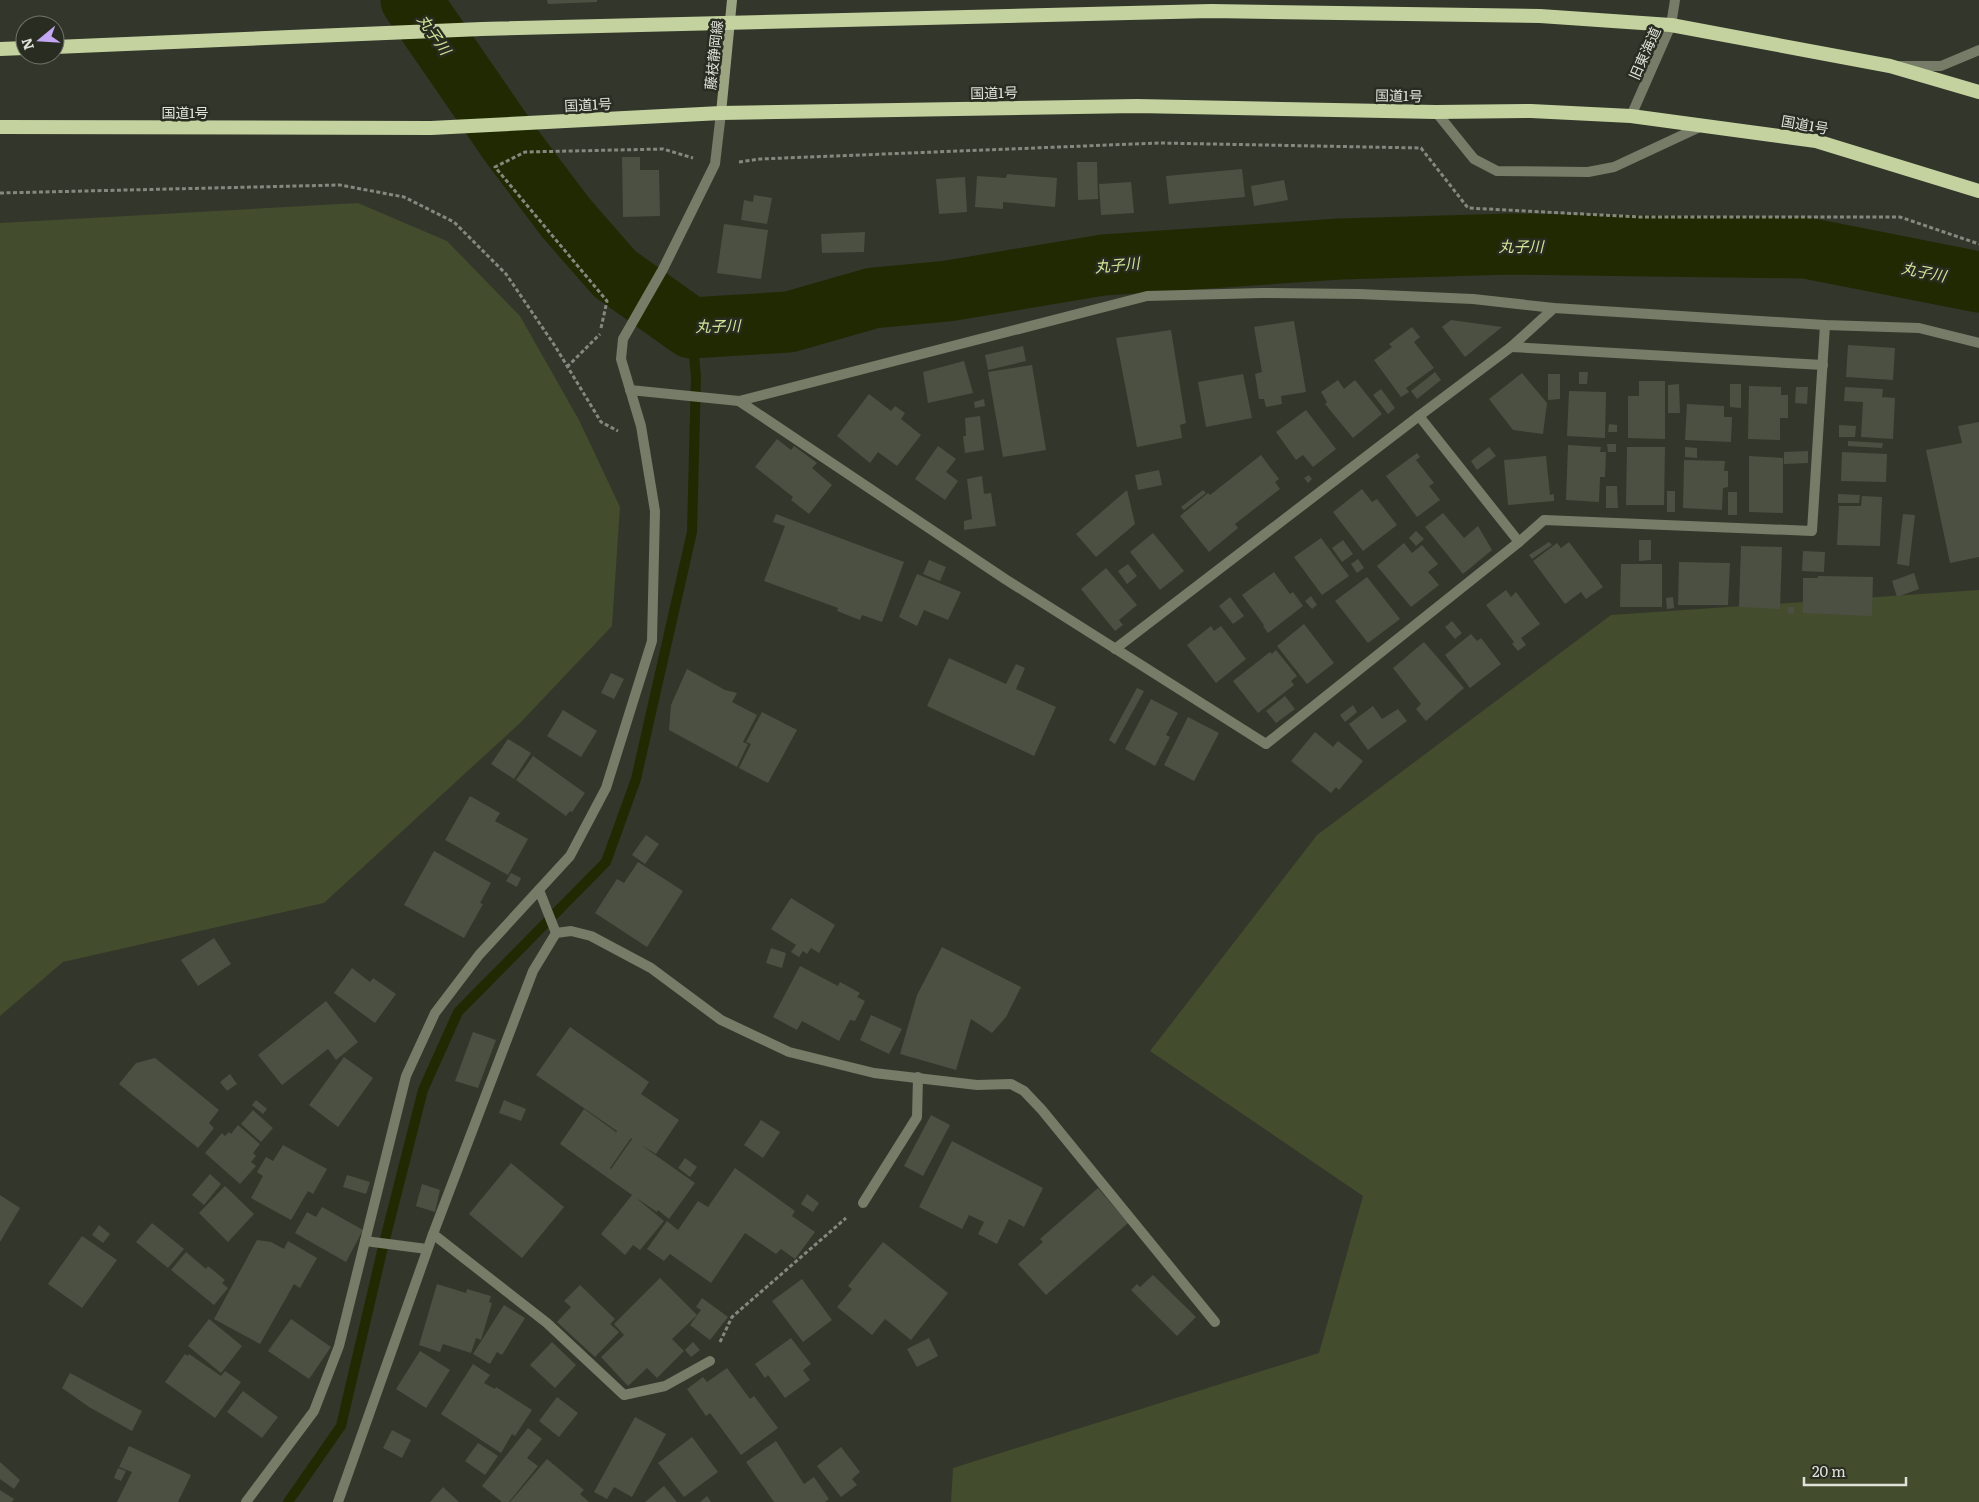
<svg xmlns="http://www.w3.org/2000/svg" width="1979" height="1502" font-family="Literata,'Noto Sans JP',serif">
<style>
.green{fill:#434c2c}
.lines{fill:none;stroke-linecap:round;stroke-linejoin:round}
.stream{stroke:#212903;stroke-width:10}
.river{stroke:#212903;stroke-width:61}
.building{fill:#4c5043;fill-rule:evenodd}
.path{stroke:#85887e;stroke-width:3;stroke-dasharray:4 2.5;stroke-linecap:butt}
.service{stroke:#767c67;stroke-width:10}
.minor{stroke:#767c67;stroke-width:10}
.secondary{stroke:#9ba582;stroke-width:10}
.trunk{stroke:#c4d2a0;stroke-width:14}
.labels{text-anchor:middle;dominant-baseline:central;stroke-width:5;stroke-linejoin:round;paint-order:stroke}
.street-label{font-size:14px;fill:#dfe1da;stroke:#292c21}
.water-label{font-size:15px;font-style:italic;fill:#d2e799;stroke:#292c21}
</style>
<rect width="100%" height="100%" fill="#33362a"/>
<g class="green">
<path d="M358,203L447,241L520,316L579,420L620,507L612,626L520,723L324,903L63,962L0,1016V223Z"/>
<path d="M1979,590V1502H951L953,1468L1319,1353L1363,1196L1150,1051L1317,835L1611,615Z"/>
</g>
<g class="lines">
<path class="stream" d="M288,1502L341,1426L383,1247L423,1090L458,1012L606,862L636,779L692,532L696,376L691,328"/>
<path class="river" d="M411,0L511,145L566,218L615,274L691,328L789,322L873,298L948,291L1103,265L1340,249L1512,244L1806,248L1979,282"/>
</g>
<g class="building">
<path d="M547,0H597V2L548,4Z"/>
<path d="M622,157H640V170H659L660,216L623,217Z"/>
<path d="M1077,162H1097L1098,199L1078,200Z"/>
<path d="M1242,169L1245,197L1169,204L1166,176Z"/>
<path d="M1007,174L1057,178L1055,207L1003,202V209L975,207L977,176L1006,178Z"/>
<path d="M965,177L967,212L939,214L936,179Z"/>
<path d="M1284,180L1288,200L1254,206L1251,186Z"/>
<path d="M1131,182L1134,213L1101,215L1099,184Z"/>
<path d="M754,195L772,198L767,224L741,220L744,200L753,202Z"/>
<path d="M724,224L768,230L761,279L717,273Z"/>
<path d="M865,232L864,252L822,253L821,234Z"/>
<path d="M1451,320L1502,327L1465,357L1442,327Z"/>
<path d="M1294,321L1306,392L1281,396L1282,404L1266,407L1264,399H1259L1255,374L1262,372L1254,327Z"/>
<path d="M1412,327L1420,337L1414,342L1434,368L1406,388L1409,392L1401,397L1374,360L1392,347L1389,344Z"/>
<path d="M1171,330L1186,423L1180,425L1182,438L1137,447L1116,338Z"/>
<path d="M1848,345L1895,348L1893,380L1846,377Z"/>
<path d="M1023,346L1026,361L988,370L985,355Z"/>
<path d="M964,361L973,393L928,403L923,372Z"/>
<path d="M1032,365L1046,450L1003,457L988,372Z"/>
<path d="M1435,372L1441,380L1417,399L1411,391Z"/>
<path d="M1579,372H1588L1587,384H1579Z"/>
<path d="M1522,373L1547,403L1543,434L1513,430L1489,399Z"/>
<path d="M1243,374L1252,418L1206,427L1198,382Z"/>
<path d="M1548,374H1560V399L1548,400Z"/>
<path d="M1338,380L1344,389L1355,380L1382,414L1353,438L1325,404L1327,402L1321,392Z"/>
<path d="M1639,381H1665V439L1628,438V396H1639Z"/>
<path d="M1679,384L1680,413H1668V385Z"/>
<path d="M1730,384H1741V408L1730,407Z"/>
<path d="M1749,386L1781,387V395H1788V418H1780V440L1748,439Z"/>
<path d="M1796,387H1808L1807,404L1795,403Z"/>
<path d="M1845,387L1883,389L1882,397L1895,398L1893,439L1861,437L1863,402L1844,401Z"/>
<path d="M1381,389L1395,408L1388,414L1373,395Z"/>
<path d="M1569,391L1606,392L1605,438L1567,436Z"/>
<path d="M869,394L891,411L895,406L905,413L901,419L921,435L897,466L878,452L870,463L837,436Z"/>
<path d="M984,399L985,406L975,408L974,402Z"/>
<path d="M1687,404L1724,406V417H1732L1731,442L1685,440Z"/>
<path d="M1306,410L1336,449L1313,467L1303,455L1296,460L1276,432Z"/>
<path d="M980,416L984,450L965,453L963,436H966L965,418Z"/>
<path d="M1979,422V557L1950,563L1926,450L1962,443L1958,426Z"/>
<path d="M1609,424L1617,425V432H1608Z"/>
<path d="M1839,425L1856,426L1855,437H1839Z"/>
<path d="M777,439L791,450L794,446L817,463L812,468L832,485L809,514L791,500L793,497L755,467Z"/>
<path d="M1848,441L1883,443L1882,448L1848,446Z"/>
<path d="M1607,444H1616V452H1608Z"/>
<path d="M1568,445L1601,447L1600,452H1606L1605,477H1600L1599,502L1566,500Z"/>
<path d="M938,446L956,459L946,472L958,481L945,500L915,479Z"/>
<path d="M1489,447L1496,456L1477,470L1471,461Z"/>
<path d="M1627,447H1665L1664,505H1626Z"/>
<path d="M1685,447L1697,448V458L1685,457Z"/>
<path d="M1808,451V463L1784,464V452Z"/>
<path d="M1842,452L1887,454L1886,482L1841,481Z"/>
<path d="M1417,453L1420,457L1416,460L1434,483L1429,486L1440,500L1417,517L1386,476Z"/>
<path d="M1261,455L1279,479L1275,482L1280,489L1235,524L1238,528L1209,552L1180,516L1208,493L1210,495Z"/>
<path d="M1546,456L1550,495L1554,494V501L1508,505L1504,460Z"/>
<path d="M1749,456L1783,458V513L1749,512Z"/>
<path d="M1684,460L1725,461L1724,471H1728V487L1723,488L1722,510L1683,508Z"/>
<path d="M1159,470L1162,485L1138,490L1135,475Z"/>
<path d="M1309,475L1312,479L1308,483L1304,478Z"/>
<path d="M982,476L984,494L991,493L996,526L964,530V521L972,519L967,479Z"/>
<path d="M1606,486H1617L1618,508H1606Z"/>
<path d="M1362,489L1372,502L1377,499L1397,525L1363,551L1333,512Z"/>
<path d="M1127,490L1135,524L1096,557L1076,534Z"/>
<path d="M1203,490L1206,493L1184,510L1181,507Z"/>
<rect x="1667" y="491" width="8" height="21"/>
<rect x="1728" y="492" width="9" height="23"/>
<path d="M1838,494L1860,495L1859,503H1838Z"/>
<path d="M1862,496L1882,497L1880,546L1837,545L1839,506H1861Z"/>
<path d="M1443,513L1464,538L1478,526L1492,550L1463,574L1425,527Z"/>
<path d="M776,514L904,562L882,622L862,615L860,620L837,611L838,608L764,581L785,526L773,522Z"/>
<path d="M1903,514L1915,515L1909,566L1897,564Z"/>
<path d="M1416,531L1424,539L1416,546L1409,538Z"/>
<path d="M1153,533L1184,571L1160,590L1130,552Z"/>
<path d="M1321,538L1349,576L1322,595L1294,557Z"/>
<path d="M1343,540L1353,554L1342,562L1332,548Z"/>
<path d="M1639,540H1651V560L1639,561Z"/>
<path d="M1549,542L1552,545L1532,559L1529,555Z"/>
<path d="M1569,542L1603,587L1586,599L1581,592L1565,604L1533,561L1557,543L1561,548Z"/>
<path d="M1404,543L1412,553L1422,545L1438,564L1428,572L1439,585L1411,607L1377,566Z"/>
<path d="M1741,546L1782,547L1780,609L1739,607Z"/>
<path d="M1803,551L1825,552L1824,572L1802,571Z"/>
<path d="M1358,559L1364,568L1357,573L1351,564Z"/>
<path d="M929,560L946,567L940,581L923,574Z"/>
<path d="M1679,562L1730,563L1728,605H1678Z"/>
<path d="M1128,564L1137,576L1127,584L1118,571Z"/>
<path d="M1621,564H1662V607H1620Z"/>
<path d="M1106,568L1137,605L1119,620L1123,625L1115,631L1081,589Z"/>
<path d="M1274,572L1290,594L1293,592L1303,606L1268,633L1263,626L1264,625L1242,595Z"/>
<path d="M1914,573L1919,589L1897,597L1892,581Z"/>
<path d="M917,574L961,592L948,620L924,610L917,626L899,617Z"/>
<path d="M1818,576L1873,577L1872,616L1803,613V578H1818Z"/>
<path d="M1367,577L1400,619L1368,643L1335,601Z"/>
<path d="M1506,590L1511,597L1516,592L1540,624L1521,638L1526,645L1518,651L1512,644L1514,642L1486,605Z"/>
<path d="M1311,596L1317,605L1312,609L1305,601Z"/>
<path d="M1230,597L1244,616L1233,624L1219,606Z"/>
<path d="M1673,597L1674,608L1667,609L1666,598Z"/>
<path d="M1788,607H1794V613L1788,614Z"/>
<path d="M1452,621L1462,633L1455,639L1445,627Z"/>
<path d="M1304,624L1334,663L1307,684L1277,646Z"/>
<path d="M1211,626L1214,631L1221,626L1246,659L1216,683L1187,645Z"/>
<path d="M1471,634L1477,641L1481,638L1501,664L1470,688L1445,655Z"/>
<path d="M1424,642L1464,688L1426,721L1416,709L1421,704L1393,668Z"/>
<path d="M1276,650L1297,676L1291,681L1294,685L1258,713L1233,681L1270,652L1272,654Z"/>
<path d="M949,658L1006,684L1016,664L1025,668L1016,689L1056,707L1034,756L927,706Z"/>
<path d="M687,669L725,690L737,693L732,702L757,715L743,742L748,744L737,767L669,730L671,705Z"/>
<path d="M611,673L624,679L614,699L601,693Z"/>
<path d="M1137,688L1144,691L1115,744L1109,740Z"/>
<path d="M1285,696L1295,709L1276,723L1266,711Z"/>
<path d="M1151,699L1178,713L1166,735L1170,737L1155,766L1125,749Z"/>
<path d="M1353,705L1357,712L1345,722L1340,715Z"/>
<path d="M1373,706L1382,719L1398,709L1407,721L1368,750L1349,724Z"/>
<path d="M563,710L597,731L581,757L547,736Z"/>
<path d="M762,712L797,730L768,783L739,768L751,744L746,742Z"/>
<path d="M1188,717L1219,733L1194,781L1164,765Z"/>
<path d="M1315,732L1333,747L1338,741L1363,761L1339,790L1336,787L1331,793L1291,761Z"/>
<path d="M508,739L531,753L514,779L491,764Z"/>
<path d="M533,756L585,793L572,812L570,811L566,816L516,780Z"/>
<path d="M470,796L500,813L495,821L528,839L508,875L445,840Z"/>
<path d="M646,835L659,844L645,864L632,855Z"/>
<path d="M434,851L491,883L480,903L483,904L464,938L404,905Z"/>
<path d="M638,862L683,891L647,947L595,913L617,879L624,883Z"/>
<path d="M511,873L521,878L517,887L506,881Z"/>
<path d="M791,898L835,925L819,953L811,948L807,954L803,951L799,957L791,952L796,945L771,929Z"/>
<path d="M214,938L231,964L198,986L181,960Z"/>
<path d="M942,947L1021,987L1006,1017L992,1033L971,1019L956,1070L900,1054L917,995Z"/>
<path d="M771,948L786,953L782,968L766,963Z"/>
<path d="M800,966L838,986L840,982L860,993L857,997L865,1001L855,1021L850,1020L839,1041L802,1021L797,1030L773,1017Z"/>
<path d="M352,968L370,982L373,978L396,994L375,1023L334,993Z"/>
<path d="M326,1001L358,1042L336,1060L328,1049L282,1085L258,1055Z"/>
<path d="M871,1015L902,1029L889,1054L860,1040Z"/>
<path d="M570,1027L649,1082L641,1094L679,1120L656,1154L641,1145L695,1183L669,1219L658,1210L657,1212L635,1197L664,1221L640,1250L633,1245L625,1255L601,1234L632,1195L560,1144L584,1109L616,1132L614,1136L617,1131L536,1075ZM631,1138L632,1139L611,1169L610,1168Z"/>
<path d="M473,1032L496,1040L478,1088L455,1081Z"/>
<path d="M344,1057L373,1078L338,1127L309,1105Z"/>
<path d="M155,1058L219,1110L209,1123L214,1128L198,1148L119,1084L136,1063Z"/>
<path d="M230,1074L237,1084L227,1091L220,1082Z"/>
<path d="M256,1100L267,1109L263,1114L252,1105Z"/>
<path d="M504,1100L526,1109L521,1121L499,1113Z"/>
<path d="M253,1110L273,1128L261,1142L241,1124Z"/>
<path d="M931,1115L950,1125L923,1176L904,1166Z"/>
<path d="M761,1120L780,1132L763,1158L744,1145Z"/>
<path d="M238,1125L260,1144L253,1153L256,1156L251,1162L256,1166L240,1184L205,1153L222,1133L225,1136L229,1132L231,1134Z"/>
<path d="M952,1141L1043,1188L1024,1227L1009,1219L997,1244L978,1234L984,1222L969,1215L962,1229L919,1207Z"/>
<path d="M283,1145L327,1169L313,1194L308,1191L291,1220L251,1198L263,1176L257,1172L266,1157L273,1161Z"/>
<path d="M685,1158L697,1167L690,1177L678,1168Z"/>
<path d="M511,1163L564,1207L522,1258L469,1214Z"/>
<path d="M735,1168L795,1211L792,1216L815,1232L795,1259L781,1249L776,1254L745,1233L711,1283L670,1254L664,1261L647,1249L667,1221L678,1230L698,1201L708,1207Z"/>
<path d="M210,1174L221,1184L204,1205L192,1195Z"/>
<path d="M347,1175L370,1182L366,1194L343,1187Z"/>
<path d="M422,1184L440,1190L435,1212L416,1206Z"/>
<path d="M225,1186L254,1214L228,1242L199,1213Z"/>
<path d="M1098,1188L1128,1223L1046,1295L1018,1264L1043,1242L1040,1239Z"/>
<path d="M807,1194L819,1203L813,1212L801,1204Z"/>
<path d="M0,1195L20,1208L0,1242Z"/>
<path d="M322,1207L363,1230L346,1262L295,1233L307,1212L316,1217Z"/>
<path d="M152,1223L184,1249L168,1268L136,1242Z"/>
<path d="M99,1225L110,1234L103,1243L92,1235Z"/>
<path d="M82,1236L117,1260L82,1308L48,1284Z"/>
<path d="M257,1240L271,1242L284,1249L288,1241L317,1258L300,1288L294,1284L260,1344L214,1319Z"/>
<path d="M883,1242L948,1293L911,1340L885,1319L872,1335L837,1307L852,1289L848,1286Z"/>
<path d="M186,1252L206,1269L208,1266L225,1280L222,1283L228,1288L214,1305L171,1270Z"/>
<path d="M1153,1275L1196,1317L1177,1336L1131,1290L1137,1284L1140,1287Z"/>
<path d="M660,1278L697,1315L672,1339L684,1351L657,1378L647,1368L628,1386L601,1357L624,1335L614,1324Z"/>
<path d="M802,1279L832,1320L803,1342L772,1301Z"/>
<path d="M437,1284L466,1293L467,1289L491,1296L489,1302L492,1303L481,1340L476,1338L471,1353L443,1344L440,1352L419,1345Z"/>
<path d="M580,1285L615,1319L610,1324L619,1332L595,1357L557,1322L571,1307L564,1301Z"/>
<path d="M702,1298L728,1317L710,1340L690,1325L701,1310L696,1307Z"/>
<path d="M504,1305L525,1318L502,1355L497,1352L490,1364L473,1354Z"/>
<path d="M209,1319L242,1346L221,1373L188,1346Z"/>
<path d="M291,1319L331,1347L309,1379L268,1351Z"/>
<path d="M791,1338L811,1364L803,1370L810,1380L785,1398L768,1375L765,1378L755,1364Z"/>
<path d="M929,1338L938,1356L917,1367L907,1349Z"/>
<path d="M552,1342L576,1365L555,1388L530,1365Z"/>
<path d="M693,1342L700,1350L691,1357L685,1350Z"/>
<path d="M420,1351L450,1370L426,1408L396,1389Z"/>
<path d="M185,1354L188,1356L189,1354L221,1376L225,1371L241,1382L215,1418L165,1382Z"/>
<path d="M473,1364L490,1375L484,1383L495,1389L496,1387L532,1410L515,1436L512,1434L501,1453L441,1414Z"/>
<path d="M727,1368L750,1399L754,1396L778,1428L741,1455L710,1413L706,1416L687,1389L703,1377L707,1382Z"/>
<path d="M70,1373L142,1411L132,1431L89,1407L62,1388Z"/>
<path d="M243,1391L278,1417L262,1438L227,1412Z"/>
<path d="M557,1397L578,1413L559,1437L539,1421Z"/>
<path d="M635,1417L666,1434L632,1497L614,1487L607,1499L594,1492Z"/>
<path d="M528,1428L542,1439L527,1458L538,1466L509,1502H502L482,1486Z"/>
<path d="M392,1430L411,1440L402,1458L383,1448Z"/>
<path d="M692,1437L718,1472L684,1497L658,1463Z"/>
<path d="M776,1441L804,1484L814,1477L829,1499L825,1502H774L746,1462Z"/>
<path d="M478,1443L498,1456L485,1475L465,1461Z"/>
<path d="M129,1446L191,1475L178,1502H117L132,1472L119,1467Z"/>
<path d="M841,1447L860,1472L852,1479L857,1485L841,1497L817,1466Z"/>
<path d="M547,1459L584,1490L580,1494L589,1502H510Z"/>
<path d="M0,1462L20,1480L14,1489L0,1479Z"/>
<path d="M118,1468L126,1471L121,1481L114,1478Z"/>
<path d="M664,1486L677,1502H645Z"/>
<path d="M443,1487L459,1502H430Z"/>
<path d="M0,1490L14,1499L12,1502H0Z"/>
<path d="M707,1496L711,1502H700Z"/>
</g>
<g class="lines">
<g class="path">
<path d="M739,162L760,159L1159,143L1421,148L1468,208L1640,217H1900L1979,244"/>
<path d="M0,193L340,185L404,197L454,222L506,274L555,346L601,422L618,431"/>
<path d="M601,328L607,301L495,167L525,152L663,149L693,158"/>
<path d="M567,367L600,334"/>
<path d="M720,1342L732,1317L846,1218"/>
</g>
<g class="service">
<path d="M1901,66H1941L1979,50"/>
<path d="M1436,112L1474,159L1497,171L1588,172L1614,167L1702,126"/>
</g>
<g class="minor">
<path d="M1631,116L1671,25L1675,0"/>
<path d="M1511,347L1823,365"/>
<path d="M630,390L739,401L1147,296L1262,293L1359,294L1473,299L1554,308L1825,325L1919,328L1979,343"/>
<path d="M739,401L1005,579L1266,744L1519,542L1419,416"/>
<path d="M1519,542L1544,520L1812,531L1825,325"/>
<path d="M1115,649L1419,416L1511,347L1554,308"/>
<path d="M539,890L556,933"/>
<path d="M863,1203L917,1117L918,1077"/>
<path d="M433,1234L547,1323L624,1395L665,1386L710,1361"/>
<path d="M365,1241L427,1249"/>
<path d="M246,1502L314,1411L339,1346L406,1076L435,1013L479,955L570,856L606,788L652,641L655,511L641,426L621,359L623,339L663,269L715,164L721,113"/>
<path d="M338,1502L433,1234L533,971L556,933L571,931L591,936L651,968L721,1020L789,1052L874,1073L977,1085L1011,1084L1024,1091L1042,1110L1215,1322"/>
</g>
<path class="secondary" d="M721,113L732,0"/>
<g class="trunk">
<path d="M55,47L482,29L1211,11L1540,16L1671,25L1890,66L1979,92"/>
<path d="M0,49L25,48"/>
<path d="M0,127L431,128L721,113L1137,106L1436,112L1531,111L1631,116L1816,141L1979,191"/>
</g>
</g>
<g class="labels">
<g class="street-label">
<text transform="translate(1644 53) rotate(-66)">旧東海道</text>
<text transform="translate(713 55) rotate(-84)">藤枝静岡線</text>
<text transform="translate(994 92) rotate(-1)">国道1号</text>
<text transform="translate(1399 95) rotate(1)">国道1号</text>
<text transform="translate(588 104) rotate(-3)">国道1号</text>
<text x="185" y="112">国道1号</text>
<text transform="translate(1805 124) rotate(10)">国道1号</text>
</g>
<g class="water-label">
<text transform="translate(435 34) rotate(55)">丸子川</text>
<text x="1521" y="245">丸子川</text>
<text transform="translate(1117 264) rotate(-5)">丸子川</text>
<text transform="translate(1924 271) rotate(11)">丸子川</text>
<text transform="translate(718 325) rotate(-1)">丸子川</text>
</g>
</g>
<g transform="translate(40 40) rotate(252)"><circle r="24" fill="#292c21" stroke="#72746b"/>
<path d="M0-4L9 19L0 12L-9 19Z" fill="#c3a7f2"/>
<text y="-8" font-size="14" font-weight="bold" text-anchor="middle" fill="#dfe1da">N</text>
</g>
<path d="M1804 1477v8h102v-8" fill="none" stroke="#dfe1da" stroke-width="2.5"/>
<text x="1812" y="1477" font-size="15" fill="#dfe1da" stroke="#292c21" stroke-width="4" paint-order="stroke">20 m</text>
</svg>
